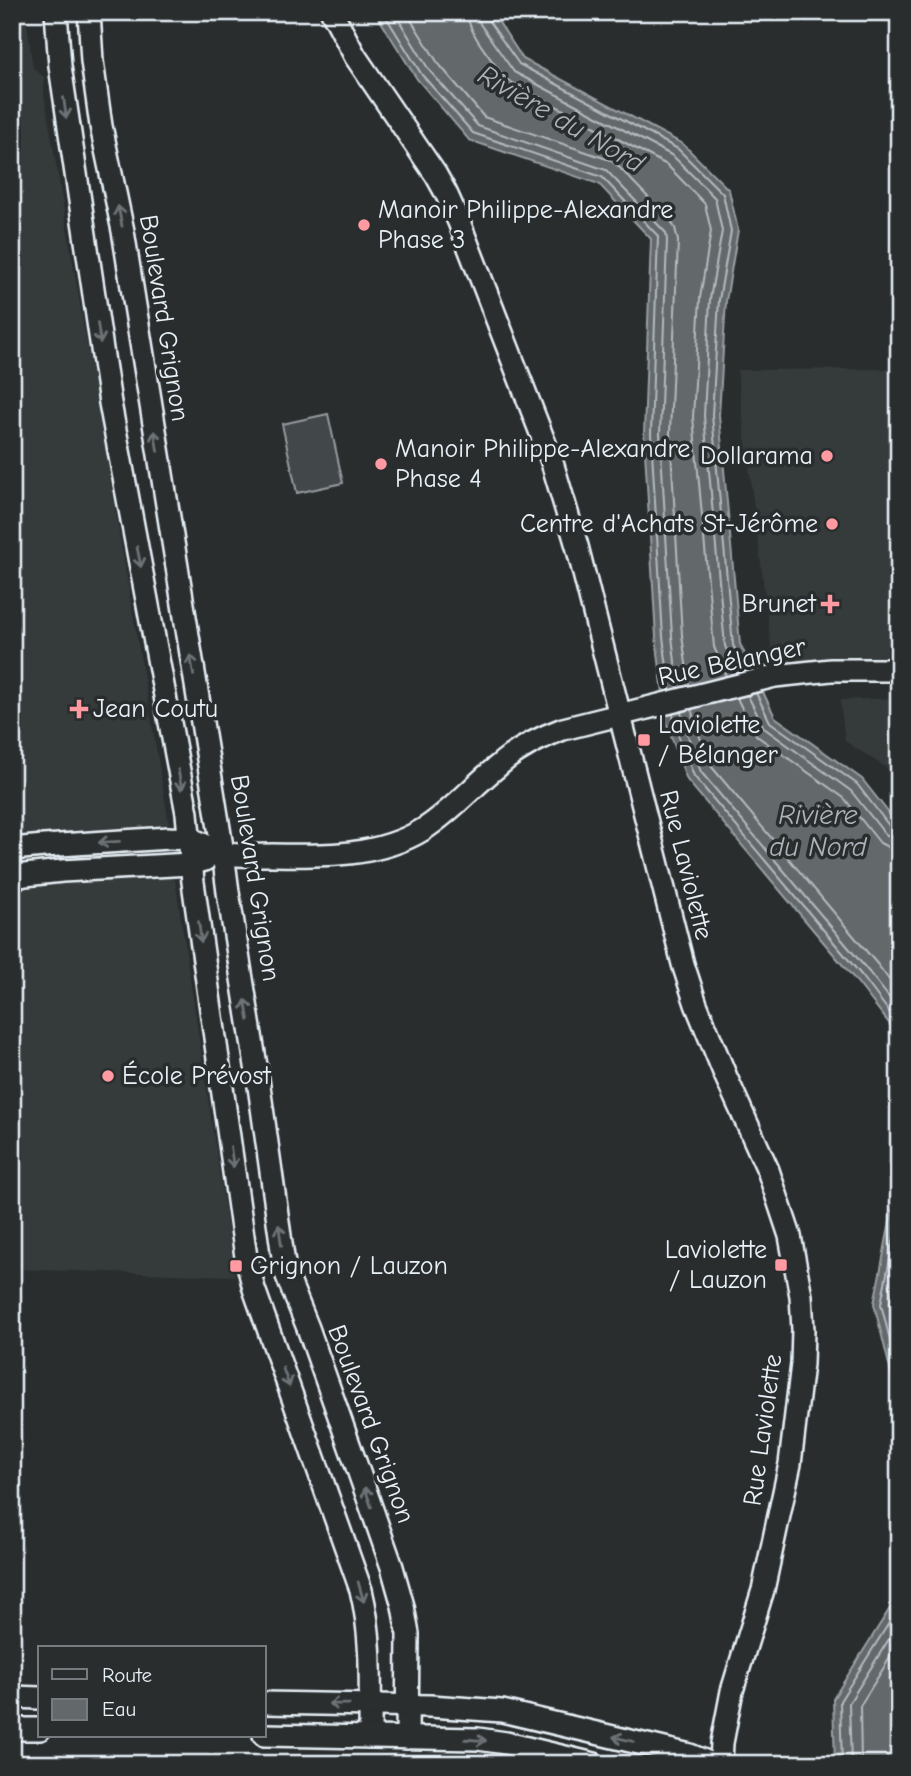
<svg xmlns="http://www.w3.org/2000/svg" width="911" height="1776" font-family="'Comic Neue',sans-serif">
<style>
.built{fill:#363a3b}
.green{fill:#424648;stroke:#959ca0;stroke-width:2}
.water{fill:#63686b;stroke:#989fa3;stroke-width:2}
.lines{fill:none;stroke-linecap:round;stroke-linejoin:round}
.shore{stroke:#b3bac0;stroke-width:2}
.minor-casing{stroke:#e8f1f8;stroke-width:26}
.minor{stroke:#2a2d2e;stroke-width:21}
.oneway{stroke:#6c7275}
.poi-dot{fill:#ff9aa2;stroke:#2a2d2e;stroke-width:2.5}
.labels{text-anchor:middle;dominant-baseline:central;stroke-width:7;stroke-linejoin:round;paint-order:stroke}
.poi-label{font-size:26px;fill:#e8f1f8;stroke:#2a2d2e;text-anchor:start}
.street-label{font-size:26px;fill:#e8f1f8;stroke:#2a2d2e}
.water-label{font-size:28px;font-style:italic;fill:#acb3b9;stroke:#2a2d2e}
</style>
<rect width="100%" height="100%" fill="#2a2d2e"/>
<filter id="ink" filterUnits="userSpaceOnUse"><feTurbulence type="fractalNoise" baseFrequency=".0143" numOctaves="2"/><feDisplacementMap in="SourceGraphic" scale="14" xChannelSelector="R" yChannelSelector="G"/><feConvolveMatrix kernelMatrix="1 2 1 2 8 2 1 2 1" color-interpolation-filters="sRGB"/></filter>
<g filter="url(#ink)">
<g class="built">
<path d="M12,12H32L26,17L33,68L44,77V94L169,824L12,843Z"/>
<path d="M899,369V661H773L737,370Z"/>
<path d="M899,698V776L845,741L840,700Z"/>
<path d="M174,873L235,1276L12,1269V883Z"/>
</g>
<path class="green" d="M328,414L343,483L297,493L282,424Z"/>
<g class="water">
<path d="M375,12H492L523,59L683,144L729,190L738,230L726,301L719,415L740,644L775,717L862,779L899,826V1036L857,982L687,780L667,725L656,637L644,434L651,239L599,184L469,140L417,79Z"/>
<path d="M899,1175V1405L874,1304Z"/>
<path d="M899,1594V1764H835L833,1699Z"/>
</g>
<g class="lines">
<g class="shore">
<path d="M383,12L422,75L473,133L602,177L658,236L651,434L663,637L670,690"/>
<path d="M394,12L429,70L478,126L606,170L666,233L667,240L660,434L672,636L678,688"/>
<path d="M406,12L438,63L484,117L610,160L618,166L670,220L675,228L678,241L670,433L682,635L689,685"/>
<path d="M467,12C468,33 490,57 502,74L507,80L667,165L705,204L711,231L700,298L693,417L714,647L726,676"/>
<path d="M477,12L480,24L514,72L673,156L715,198L722,231L710,299L704,416L725,646L737,673"/>
<path d="M486,12L488,20L519,64L678,149L723,194L731,231L719,300L712,415L733,645L745,671"/>
<path d="M756,693L770,722L857,784L890,827L899,830"/>
<path d="M748,696L764,728L851,791L885,834L891,837L899,838"/>
<path d="M737,698L752,729L757,736L844,798L880,843L890,848L899,849"/>
<path d="M692,709L693,719L711,766L878,965L899,993"/>
<path d="M681,712L683,722L701,772L869,972L899,1010"/>
<path d="M673,714L674,724L694,776L863,977L899,1025"/>
<path d="M899,1212L881,1304L899,1376"/>
<path d="M899,1258L890,1304L899,1340"/>
<path d="M842,1764L840,1701L899,1607"/>
<path d="M851,1764L849,1703L899,1623"/>
<path d="M861,1764L860,1706L899,1643"/>
</g>
<g class="minor-casing">
<g id="minor">
<path d="M56,12L60,66L110,403L187,813L193,882L246,1257L254,1289L361,1590C373,1638 370,1688 370,1737"/>
<path d="M89,12L92,61L101,126L123,231L223,853L228,892L257,1072L285,1271L308,1328L369,1501L392,1567L403,1606L408,1634L407,1738"/>
<path d="M332,12L355,56L436,175L446,193L459,222L551,459L577,546L683,964L696,1004L726,1077L768,1170L790,1236L801,1296L803,1330L802,1364L790,1464L763,1590L732,1691L722,1743L721,1764"/>
<path d="M12,849L44,846L169,838C175,839 184,837 190,839C202,842 213,851 225,854C240,856 257,855 273,855C324,856 379,857 424,829C452,811 473,786 498,766C517,749 539,738 563,729L775,676L831,670H899"/>
<path d="M12,878L25,875L62,871L191,864L205,860"/>
<path d="M12,1697L40,1698"/>
<path d="M264,1703L430,1706L502,1711L690,1755L712,1764"/>
<path d="M12,1729H40"/>
<path d="M264,1735L478,1739L506,1743L594,1764"/>
</g>
</g>
<use href="#minor" class="minor"/>
</g>
<defs><path id="oneway-shaft" d="M-6 0H5M1.5-3L5.5 0L1.5 3" fill="none" stroke-width="1.6" stroke-linecap="round" stroke-linejoin="round" transform="scale(1.75)"/></defs>
<g class="oneway">
<use href="#oneway-shaft" transform="translate(65 108) rotate(82)"/>
<use href="#oneway-shaft" transform="translate(120 216) rotate(-101)"/>
<use href="#oneway-shaft" transform="translate(99 333) rotate(81)"/>
<use href="#oneway-shaft" transform="translate(156 441) rotate(-99)"/>
<use href="#oneway-shaft" transform="translate(139 557) rotate(79)"/>
<use href="#oneway-shaft" transform="translate(192 665) rotate(-99)"/>
<use href="#oneway-shaft" transform="translate(180 780) rotate(79)"/>
<use href="#oneway-shaft" transform="translate(109 842) rotate(177)"/>
<use href="#oneway-shaft" transform="translate(200 932) rotate(82)"/>
<use href="#oneway-shaft" transform="translate(247 1010) rotate(-99)"/>
<use href="#oneway-shaft" transform="translate(232 1157) rotate(82)"/>
<use href="#oneway-shaft" transform="translate(280 1235) rotate(-98)"/>
<use href="#oneway-shaft" transform="translate(286 1377) rotate(70)"/>
<use href="#oneway-shaft" transform="translate(368 1497) rotate(-109)"/>
<use href="#oneway-shaft" transform="translate(361 1592) rotate(74)"/>
<use href="#oneway-shaft" transform="translate(339 1704) rotate(-179)"/>
<use href="#oneway-shaft" transform="translate(623 1739) rotate(-167)"/>
<use href="#oneway-shaft" transform="translate(476 1740) rotate(4)"/>
</g>
</g>
<g class="poi-dot">
<circle cx="364" cy="225" r="7"/>
<circle cx="827" cy="456" r="7"/>
<circle cx="381" cy="464" r="7"/>
<circle cx="832" cy="524" r="7"/>
<path d="M826.5 593.5h7v7h7v7h-7v7h-7v-7h-7v-7h7z"/>
<path d="M75.5 698.5h7v7h7v7h-7v7h-7v-7h-7v-7h7z"/>
<rect x="637" y="733" width="14" height="14" rx="3.5"/>
<circle cx="108" cy="1076" r="7"/>
<rect x="774" y="1258" width="14" height="14" rx="3.5"/>
<rect x="229" y="1259" width="14" height="14" rx="3.5"/>
</g>
<g class="labels">
<g class="poi-label">
<text x="378" y="210">Manoir Philippe-Alexandre<tspan x="378" dy="30">Phase 3</tspan></text>
<text x="395" y="449">Manoir Philippe-Alexandre<tspan x="395" dy="30">Phase 4</tspan></text>
<text x="813" y="456" text-anchor="end">Dollarama</text>
<text x="818" y="524" text-anchor="end">Centre d'Achats St-Jérôme</text>
<text x="816" y="604" text-anchor="end">Brunet</text>
<text x="93" y="709">Jean Coutu</text>
<text x="658" y="725">Laviolette<tspan x="658" dy="30">/ Bélanger</tspan></text>
<text x="122" y="1076">École Prévost</text>
<text x="767" y="1250" text-anchor="end">Laviolette<tspan x="767" dy="30">/ Lauzon</tspan></text>
<text x="250" y="1266">Grignon / Lauzon</text>
</g>
<g class="street-label">
<text transform="translate(164 318) rotate(81)">Boulevard Grignon</text>
<text transform="translate(732 662) rotate(-12)">Rue Bélanger</text>
<text transform="translate(686 865) rotate(76)">Rue Laviolette</text>
<text transform="translate(255 878) rotate(81)">Boulevard Grignon</text>
<text transform="translate(371 1424) rotate(70)">Boulevard Grignon</text>
<text transform="translate(763 1430) rotate(-82)">Rue Laviolette</text>
</g>
<g class="water-label">
<text transform="translate(561 119) rotate(30)">Rivière du Nord</text>
<text x="818" y="815">Rivière<tspan x="818" dy="32">du Nord</tspan></text>
</g>
</g>
<rect width="911" height="1776" fill="none" stroke="#2a2d2e" stroke-width="42"/>
<rect x="21" y="21" width="869" height="1734" fill="none" stroke="#e8f1f8" stroke-width="2.5" filter="url(#ink)"/>
<rect x="38" y="1646" width="228" height="91" fill="#2a2d2e" stroke="#767b7f" stroke-width="2"/>
<rect x="52" y="1669" width="35" height="10" fill="#2a2d2e" stroke="#767b7f" stroke-width="2"/>
<text x="102" y="1682" font-size="21" fill="#e8f1f8">Route</text>
<rect x="52" y="1699" width="35" height="21" fill="#63686b" stroke="#767b7f" stroke-width="2"/>
<text x="102" y="1716" font-size="21" fill="#e8f1f8">Eau</text>
</svg>
